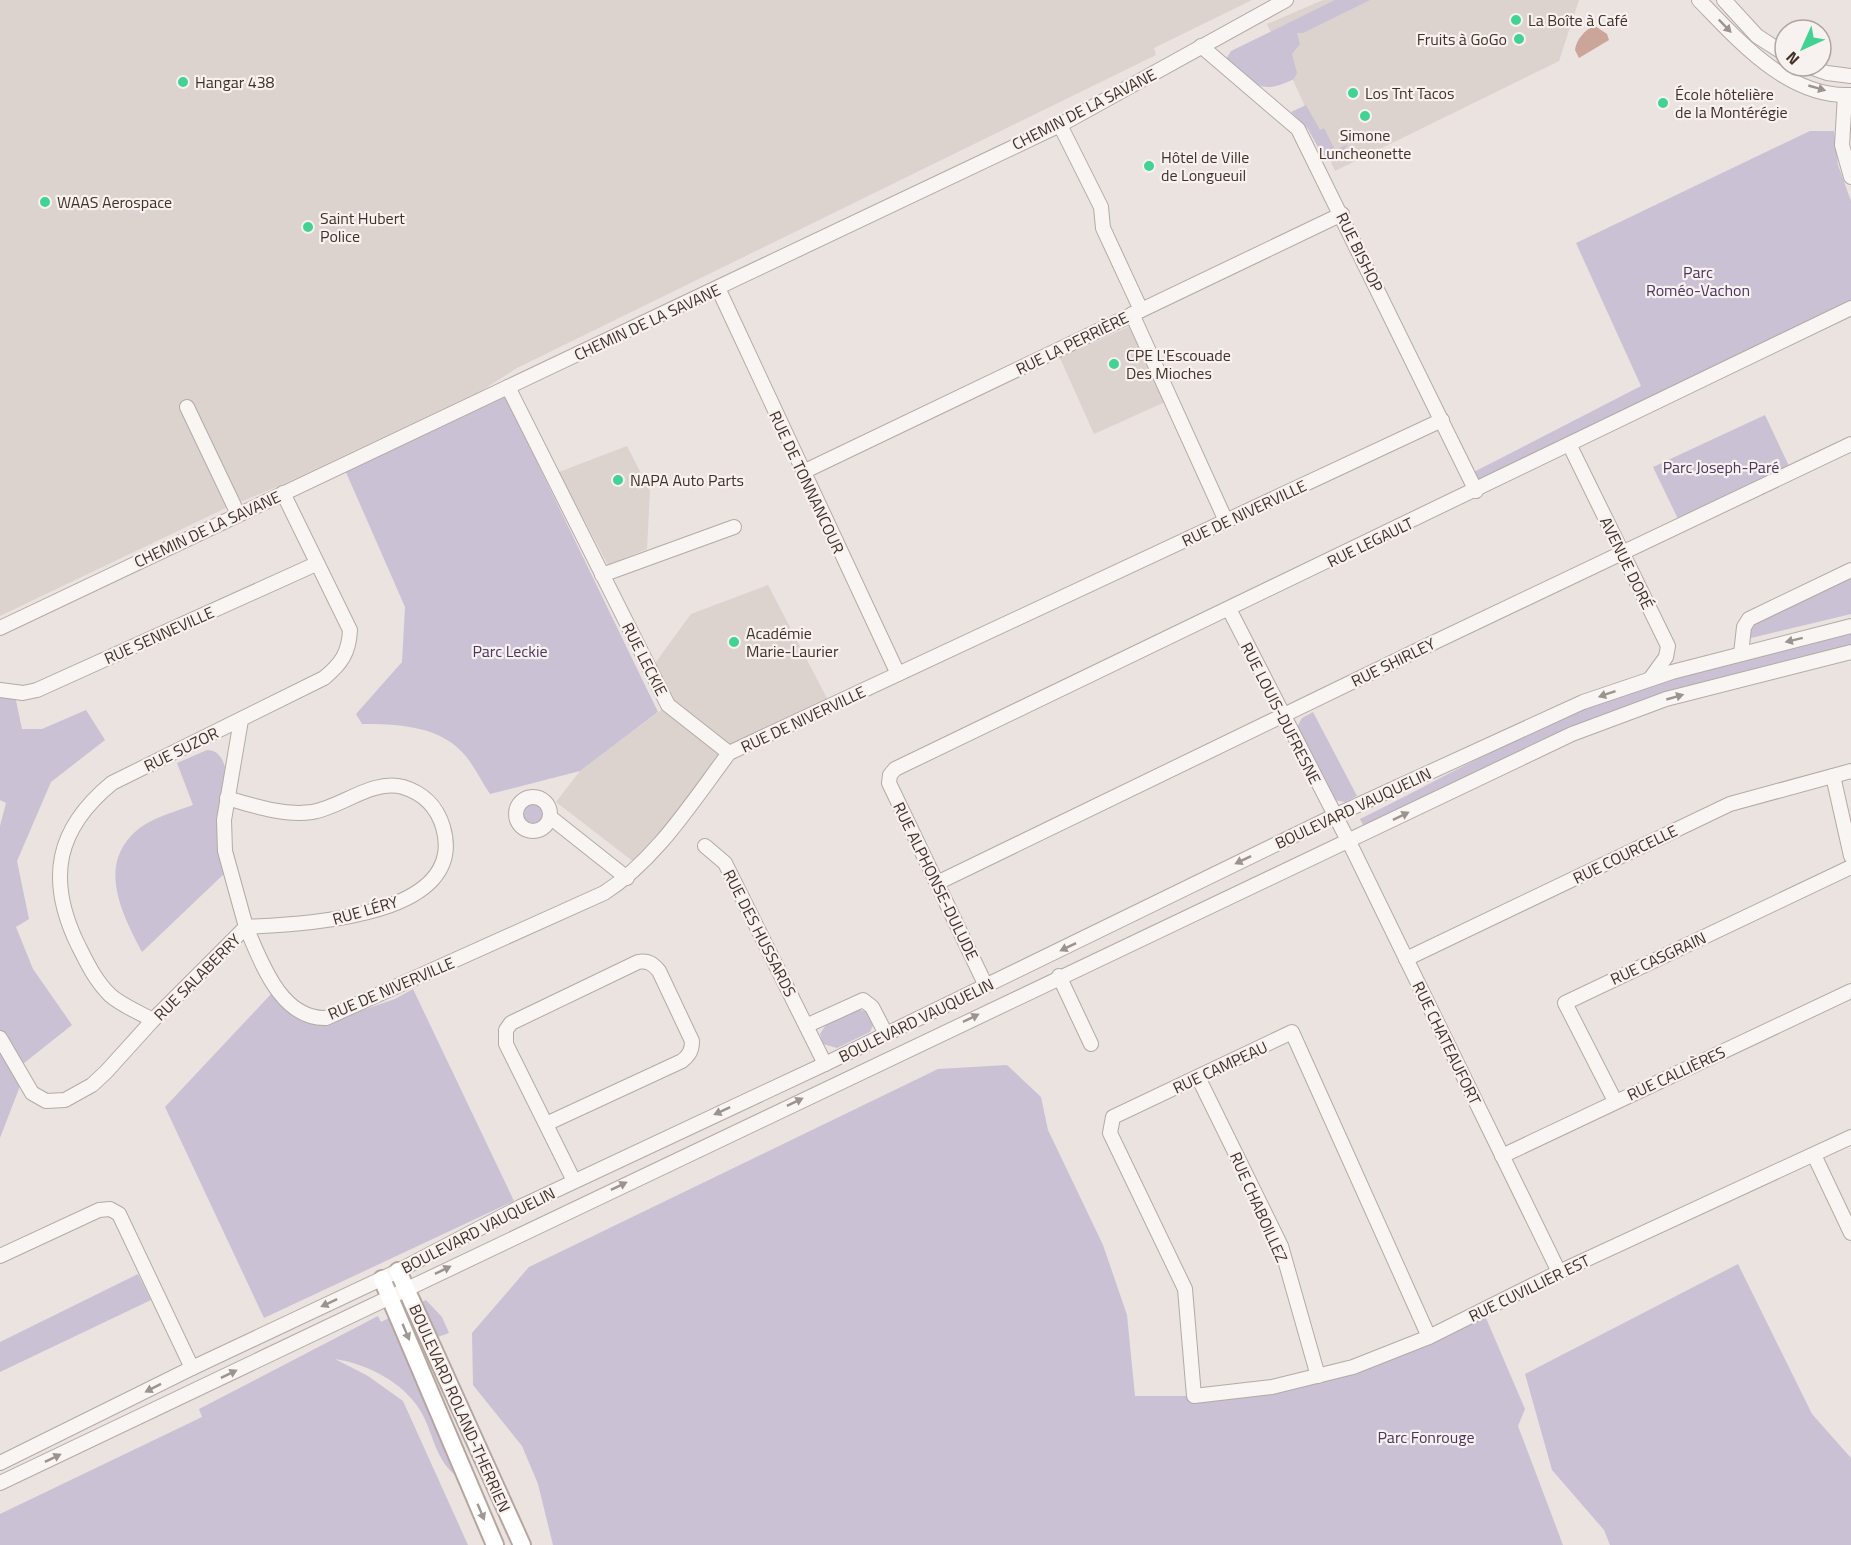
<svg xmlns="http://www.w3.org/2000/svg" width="1851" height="1545" font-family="'Titillium Web',sans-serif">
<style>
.built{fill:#dcd2ce}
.green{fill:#cac1d4}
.water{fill:#cba59a}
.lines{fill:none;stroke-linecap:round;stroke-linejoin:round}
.minor-casing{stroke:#b4aaa5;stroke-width:16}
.major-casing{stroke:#b6a69f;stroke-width:20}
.minor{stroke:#f8f5f3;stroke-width:14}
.major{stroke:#fff;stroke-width:16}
.oneway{fill:#9d938e}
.oneway2{fill:#a09894}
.poi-dot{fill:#42d293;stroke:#f7f2f0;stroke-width:2}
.labels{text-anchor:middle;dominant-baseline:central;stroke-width:4.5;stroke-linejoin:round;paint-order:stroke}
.poi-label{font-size:16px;fill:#423128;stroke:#f7f2f0;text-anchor:start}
.street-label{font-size:16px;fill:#423128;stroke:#f7f2f0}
.park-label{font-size:16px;fill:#4b355e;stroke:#f7f2f0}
</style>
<rect width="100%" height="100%" fill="#eae3e0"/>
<g class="built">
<path d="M0,0H1252L1154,48L1156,55L517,368L481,391L279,486L228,507L0,616Z"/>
<path d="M1323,0H1579L1559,61L1335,171L1267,24Z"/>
<path d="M1130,326L1165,402L1094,434L1060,358Z"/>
<path d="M627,446L650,491L647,549L608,565L559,472Z"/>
<path d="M768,585L831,706L729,753L639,866L556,802L580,771L668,705L650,670L691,614Z"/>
</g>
<g class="green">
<path d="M1335,0H1370L1303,33H1297L1300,44L1292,54L1297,73L1294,79C1257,97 1255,82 1226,59L1231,51Z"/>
<path d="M1306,105L1320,130L1324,128L1335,150L1348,144C1341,155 1338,162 1324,158L1308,129L1291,112Z"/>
<path d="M1810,131H1834L1838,165L1851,201V301L1570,446L1476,491L1468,475L1641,386L1576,243Z"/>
<path d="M503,392L658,712L580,771L490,794C481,781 473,763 462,752C437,725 395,724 362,724L356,714L402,662L405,607L345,470Z"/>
<path d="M1765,415L1789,466L1678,519L1653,467Z"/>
<path d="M1851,576V614L1751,638L1750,626Z"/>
<path d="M1851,632V646C1776,665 1699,681 1626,707C1536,738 1450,786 1364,827L1360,819C1443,778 1523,732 1610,698C1687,668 1771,652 1851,632Z"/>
<path d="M0,692L15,696L22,729H42L86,710L105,740L51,782L17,861L29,919L16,927L33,969L72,1025L19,1067L0,1031V826L6,803L0,800Z"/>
<path d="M1313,712L1357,796L1345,802L1334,800L1297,727L1302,718Z"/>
<path d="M207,750C217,750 222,757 225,767L218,829L226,872L142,952C121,912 95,862 141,827C155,817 177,811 193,805L177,763Z"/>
<circle cx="532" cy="813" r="14"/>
<path d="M413,989L514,1201L264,1318L165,1107L272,993L319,1025L395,999Z"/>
<path d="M857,1009L867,1012L874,1023L870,1032L837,1048L823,1044L820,1034L827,1023Z"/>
<path d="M0,1049L20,1086L0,1138Z"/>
<path d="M1007,1065L1041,1097L1048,1130L1103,1245L1127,1315L1135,1396H1194L1353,1367L1483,1311L1525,1409L1518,1426L1563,1545H553L538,1484L522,1446L473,1385L472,1333L529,1267L938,1069Z"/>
<path d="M1738,1264L1812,1414L1851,1458V1545H1610L1604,1530L1552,1470L1525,1374Z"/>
<path d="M138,1274L151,1300L0,1372V1342Z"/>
<path d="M426,1300L442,1317L449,1333L435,1338L420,1303Z"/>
<path d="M378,1316L381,1322L391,1317L407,1351L455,1475C432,1456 433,1425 415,1403C397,1379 363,1363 335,1359L368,1376L403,1401L468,1545H0V1514L202,1417L199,1409Z"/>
</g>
<path class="water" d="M1595,26L1607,34L1609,40L1579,58L1575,50C1576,40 1585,29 1595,26Z"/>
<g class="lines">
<g class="minor-casing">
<g id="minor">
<path d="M1699,0C1739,41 1788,98 1851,95"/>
<path d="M1724,0L1757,36L1785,54"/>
<path d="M1201,46L1298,129L1476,491"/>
<path d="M1807,66L1827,73L1851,76"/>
<path d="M1845,95L1842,145L1851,177"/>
<path d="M1060,125L1101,207L1103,228L1141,310"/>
<path d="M718,288L898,674"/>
<path d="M1132,314L1226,521"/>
<path d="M508,387L668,705L729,753"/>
<path d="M187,407L238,514"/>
<path d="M1570,446L1668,646L1666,657L1650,679"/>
<path d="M803,472L1342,214"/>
<path d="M602,575L734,527"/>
<path d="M1229,609L1354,852L1559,1272"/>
<path d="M0,628L1060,125L1286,0"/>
<path d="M1741,654L1744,627L1749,619L1851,570"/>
<path d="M0,690L23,693L37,690L316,564"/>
<path d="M1833,776L1851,856"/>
<circle cx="533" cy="814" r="17"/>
<path d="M227,798C254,806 284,816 312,812C342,807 372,779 403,787C423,793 437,807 443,827C470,919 299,924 246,927C261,961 280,1019 326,1018L604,893C656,860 692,802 729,753L1442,420"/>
<path d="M550,817L627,878"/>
<path d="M705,846L725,863L825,1064"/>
<path d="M937,883L1420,649L1851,444"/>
<path d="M1406,959L1730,804L1851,771"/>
<path d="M1059,976L1091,1044"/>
<path d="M986,986L889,783L890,775L895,769L1851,308"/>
<path d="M153,1020C140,1013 121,1005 110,995C95,980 87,963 78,945C46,879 56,829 112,783L324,678C341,664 349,653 350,630L283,493"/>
<path d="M808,1025L863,1000L872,1007L886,1034"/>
<path d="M0,1038L32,1093L46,1101L65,1100L92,1085L106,1072L153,1020L246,927L225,851L224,820L241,720"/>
<path d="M1198,1077L1281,1246L1318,1376"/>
<path d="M1615,1101L1565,1003L1851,867"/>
<path d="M546,1124L682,1061C689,1055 692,1051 692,1041L659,971C653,964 648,960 638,962L511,1023L506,1030V1044L574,1181"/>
<path d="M1814,1155L1851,1233"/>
<path d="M1502,1156L1851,991"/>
<path d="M0,1256L99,1210L110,1209L119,1214L192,1368"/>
<path d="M1429,1337L1292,1032L1113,1117L1110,1133L1185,1289L1194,1396L1272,1387L1353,1367L1429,1337L1559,1272L1851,1137"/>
<path d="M0,1463L192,1368L398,1271L520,1207L825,1064L1334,816L1583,702L1672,672L1851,626"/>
<path d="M0,1483L1572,734L1666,699L1851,652"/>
</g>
</g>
<g class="major-casing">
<g id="major">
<path d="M398,1271L522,1545"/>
<path d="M382,1279L495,1545"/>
</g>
</g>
<use href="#minor" class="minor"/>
<use href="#major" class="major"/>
</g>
<defs><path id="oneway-solid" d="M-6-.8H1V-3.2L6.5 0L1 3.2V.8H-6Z" transform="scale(1.5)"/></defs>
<g class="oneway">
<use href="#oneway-solid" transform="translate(1725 26) rotate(46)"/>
<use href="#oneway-solid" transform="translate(1817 88) rotate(16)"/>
<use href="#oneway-solid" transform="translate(1794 640) rotate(166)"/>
<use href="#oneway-solid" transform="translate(1607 694) rotate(161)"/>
<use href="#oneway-solid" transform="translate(1675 697) rotate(-16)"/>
<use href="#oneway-solid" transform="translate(1401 816) rotate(-26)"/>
<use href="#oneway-solid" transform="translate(1243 860) rotate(154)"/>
<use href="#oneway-solid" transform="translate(1068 947) rotate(154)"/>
<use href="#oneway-solid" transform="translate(971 1018) rotate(-26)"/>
<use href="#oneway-solid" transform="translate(795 1102) rotate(-26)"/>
<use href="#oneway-solid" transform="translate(722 1111) rotate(155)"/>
<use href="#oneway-solid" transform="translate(619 1186) rotate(-26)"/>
<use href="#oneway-solid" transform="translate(443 1270) rotate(-26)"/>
<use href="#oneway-solid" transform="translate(329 1303) rotate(155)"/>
<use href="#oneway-solid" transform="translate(229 1374) rotate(-26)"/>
<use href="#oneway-solid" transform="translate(153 1388) rotate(153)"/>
<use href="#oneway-solid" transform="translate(53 1458) rotate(-26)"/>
</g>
<g class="oneway2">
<use href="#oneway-solid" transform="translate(406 1332) rotate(67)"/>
<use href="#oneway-solid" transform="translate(481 1512) rotate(67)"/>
</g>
<g class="poi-dot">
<circle cx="1516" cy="20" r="6"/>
<circle cx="1519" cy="39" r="6"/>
<circle cx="183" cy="82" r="6"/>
<circle cx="1353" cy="93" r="6"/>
<circle cx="1663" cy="103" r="6"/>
<circle cx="1365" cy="116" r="6"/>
<circle cx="1149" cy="166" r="6"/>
<circle cx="45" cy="202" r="6"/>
<circle cx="308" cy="227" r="6"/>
<circle cx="1114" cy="364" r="6"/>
<circle cx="618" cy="480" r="6"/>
<circle cx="734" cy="642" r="6"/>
</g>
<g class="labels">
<g class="poi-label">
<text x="1528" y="20">La Boîte à Café</text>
<text x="1507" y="39" text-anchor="end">Fruits à GoGo</text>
<text x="195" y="82">Hangar 438</text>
<text x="1365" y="93">Los Tnt Tacos</text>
<text x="1675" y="94">École hôtelière<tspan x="1675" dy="18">de la Montérégie</tspan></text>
<text x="1365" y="135" text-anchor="middle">Simone<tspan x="1365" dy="18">Luncheonette</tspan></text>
<text x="1161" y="157">Hôtel de Ville<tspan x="1161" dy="18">de Longueuil</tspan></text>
<text x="57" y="202">WAAS Aerospace</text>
<text x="320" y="218">Saint Hubert<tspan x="320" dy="18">Police</tspan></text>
<text x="1126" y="355">CPE L'Escouade<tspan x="1126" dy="18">Des Mioches</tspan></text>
<text x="630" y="480">NAPA Auto Parts</text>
<text x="746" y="633">Académie<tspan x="746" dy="18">Marie-Laurier</tspan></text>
</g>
<g class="street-label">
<text transform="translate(1084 109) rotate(-27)">CHEMIN DE LA SAVANE</text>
<text transform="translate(1360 252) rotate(64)">RUE BISHOP</text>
<text transform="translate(647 322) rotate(-25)">CHEMIN DE LA SAVANE</text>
<text transform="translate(1072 343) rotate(-26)">RUE LA PERRIÈRE</text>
<text transform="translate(807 482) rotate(65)">RUE DE TONNANCOUR</text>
<text transform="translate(1244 513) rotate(-25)">RUE DE NIVERVILLE</text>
<text transform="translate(207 529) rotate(-25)">CHEMIN DE LA SAVANE</text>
<text transform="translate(1370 542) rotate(-26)">RUE LEGAULT</text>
<text transform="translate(1627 563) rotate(64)">AVENUE DORÉ</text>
<text transform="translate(159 635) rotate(-24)">RUE SENNEVILLE</text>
<text transform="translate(645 659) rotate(63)">RUE LECKIE</text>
<text transform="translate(1393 662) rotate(-26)">RUE SHIRLEY</text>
<text transform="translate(1281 713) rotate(63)">RUE LOUIS-DUFRESNE</text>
<text transform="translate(803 719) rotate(-25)">RUE DE NIVERVILLE</text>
<text transform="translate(181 749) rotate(-26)">RUE SUZOR</text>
<text transform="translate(1353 808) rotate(-25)">BOULEVARD VAUQUELIN</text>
<text transform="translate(1625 854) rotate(-26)">RUE COURCELLE</text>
<text transform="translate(936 881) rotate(64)">RUE ALPHONSE-DULUDE</text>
<text transform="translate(365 910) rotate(-16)">RUE LÉRY</text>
<text transform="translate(760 933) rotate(63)">RUE DES HUSSARDS</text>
<text transform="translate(1658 958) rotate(-25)">RUE CASGRAIN</text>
<text transform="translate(197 977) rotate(-45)">RUE SALABERRY</text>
<text transform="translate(391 988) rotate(-23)">RUE DE NIVERVILLE</text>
<text transform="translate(916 1020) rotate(-26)">BOULEVARD VAUQUELIN</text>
<text transform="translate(1447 1043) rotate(64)">RUE CHATEAUFORT</text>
<text transform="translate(1220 1067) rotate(-25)">RUE CAMPEAU</text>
<text transform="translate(1676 1073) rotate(-25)">RUE CALLIÈRES</text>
<text transform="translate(1259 1207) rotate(66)">RUE CHABOILLEZ</text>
<text transform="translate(478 1230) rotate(-27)">BOULEVARD VAUQUELIN</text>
<text transform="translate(1529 1288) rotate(-26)">RUE CUVILLIER EST</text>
<text transform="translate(460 1408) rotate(66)">BOULEVARD ROLAND-THERRIEN</text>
</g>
<g class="park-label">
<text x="1698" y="272">Parc<tspan x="1698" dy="18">Roméo-Vachon</tspan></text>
<text x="1721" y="467">Parc Joseph-Paré</text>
<text x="510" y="651">Parc Leckie</text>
<text x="1426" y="1437">Parc Fonrouge</text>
</g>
</g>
<g transform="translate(1803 48) rotate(225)"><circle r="28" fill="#f7f2f0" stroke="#afa5a0" stroke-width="1.5"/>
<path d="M0-4.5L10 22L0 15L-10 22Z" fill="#42d293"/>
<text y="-9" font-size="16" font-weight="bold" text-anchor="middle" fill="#423128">N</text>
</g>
</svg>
